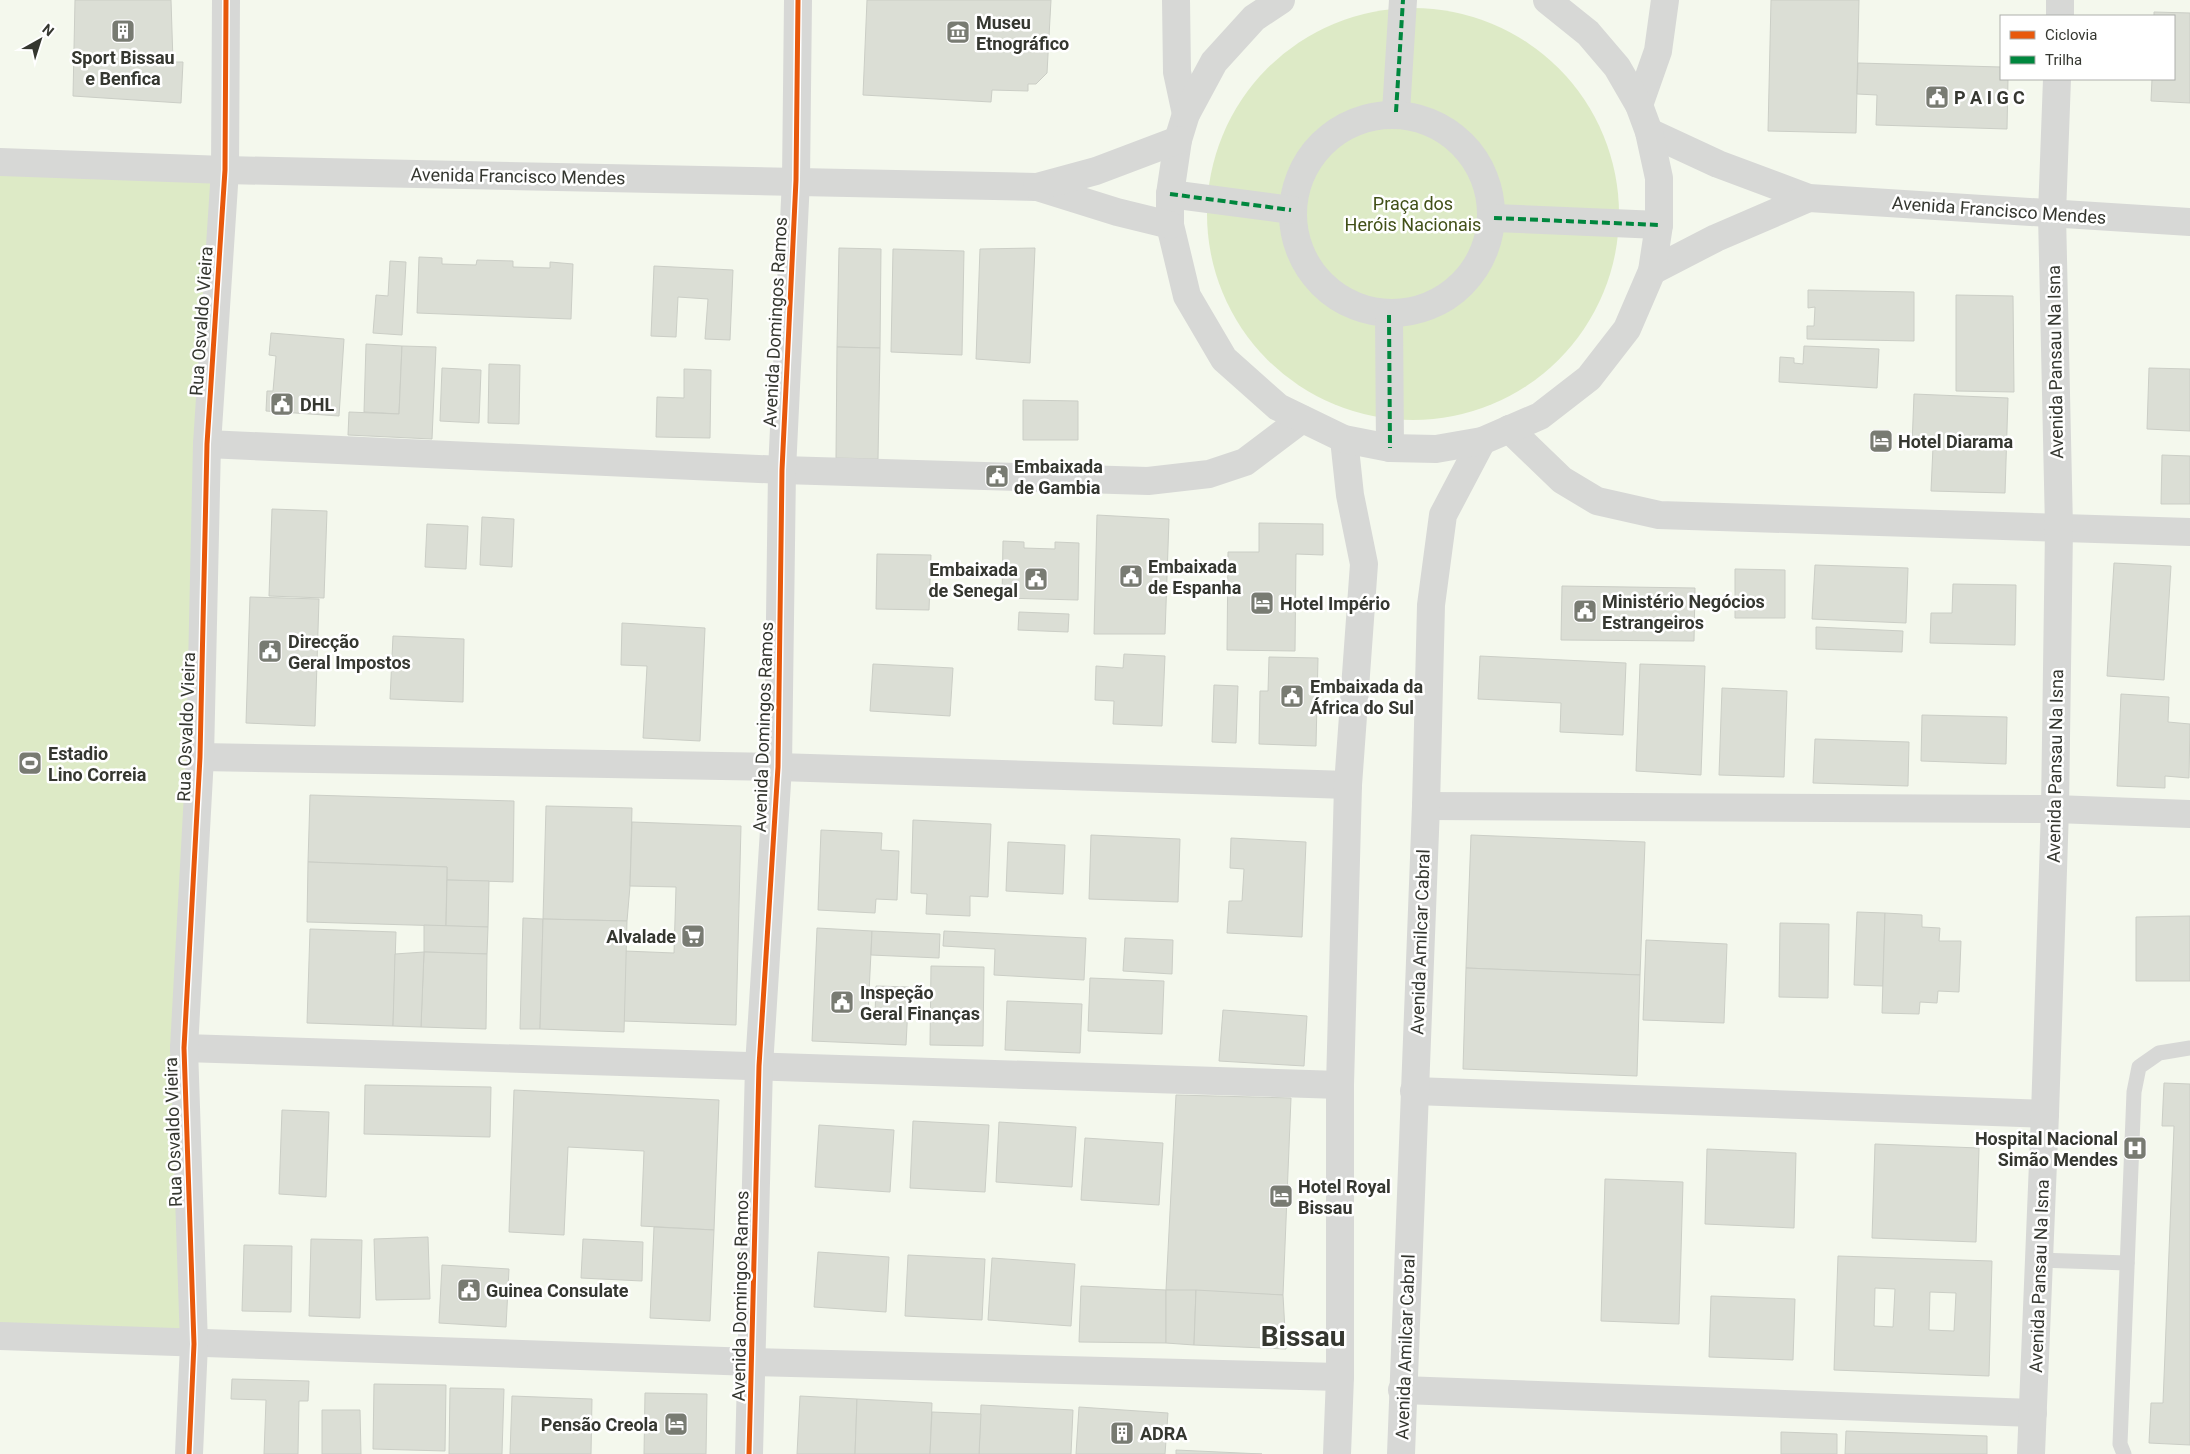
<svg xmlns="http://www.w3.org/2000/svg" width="2190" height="1454" font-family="Roboto,sans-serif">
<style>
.green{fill:#ddeac6}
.building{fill:#dbded5;stroke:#cbcec6;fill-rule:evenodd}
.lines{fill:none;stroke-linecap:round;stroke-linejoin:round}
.lane{stroke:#d7d8d6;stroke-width:15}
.street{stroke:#d7d8d6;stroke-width:28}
.secondary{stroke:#d7d8d6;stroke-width:28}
.quiet{stroke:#00873e;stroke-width:4;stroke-dasharray:8 4;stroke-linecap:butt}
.cycleway-casing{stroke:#fff;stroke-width:8}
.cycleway{stroke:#e8590c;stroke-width:5}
.labels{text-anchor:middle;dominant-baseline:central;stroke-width:5;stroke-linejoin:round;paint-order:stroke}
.poi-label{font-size:18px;font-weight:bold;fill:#353730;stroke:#fff;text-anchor:start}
.street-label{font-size:18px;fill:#353730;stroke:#fff}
.park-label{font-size:18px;fill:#415018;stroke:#fff}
.town-label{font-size:28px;font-weight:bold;fill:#353730;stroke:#fff}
</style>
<rect width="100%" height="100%" fill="#f4f8ed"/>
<g class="green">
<circle cx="1413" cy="214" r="206"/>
<path d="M0,163L225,170L188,1340L0,1333Z"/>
</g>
<g class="building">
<path d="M75,0H171L173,62H183L181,103L73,96Z"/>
<path d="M867,0H1051L1047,73L1036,84H1028V91L992,90L991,102L863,95Z"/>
<path d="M1771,0H1859L1856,133L1768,131Z"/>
<path d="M2154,12L2190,13V103L2151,101L2152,79H2174V16H2154Z"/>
<path d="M1858,63L2001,67V79H2008L2007,129L1876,125L1877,95L1857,94Z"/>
<path d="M839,248L881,249L880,348L837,347Z"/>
<path d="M1035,248L1030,363L976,359L980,249Z"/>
<path d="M893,249L964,251L962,355L891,352Z"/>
<path d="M419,257L442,258V264L476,265L477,260L513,261V267L550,268V262L573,264L571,319L417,313Z"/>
<path d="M390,261L406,262L402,335L373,333L376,295L388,296Z"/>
<path d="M654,266L733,270L730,340L705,339L708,299L678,297L676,337L651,336Z"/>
<path d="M1808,290L1914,292V341L1807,339V326H1814L1815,307L1808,308Z"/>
<path d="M1956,295L2013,296L2014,392L1956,391Z"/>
<path d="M271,333L344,339L339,416L266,411L267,391H273L276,356L269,355Z"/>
<path d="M366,344L402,346L399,414L364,412Z"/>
<path d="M402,346L436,347L432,439L348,435L349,412L399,414Z"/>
<path d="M1804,346L1879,349L1877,388L1779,382L1780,357L1794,358V363L1803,364Z"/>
<path d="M837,347L880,348L878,459L836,458Z"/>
<path d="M489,364L520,365L519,424L488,423Z"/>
<path d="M442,368L481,370L479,423L440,421Z"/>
<path d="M2149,368L2190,369V431L2147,429Z"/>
<path d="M684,369L711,370L710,438L656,437L657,397L684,398Z"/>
<path d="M1914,394L2008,398L2005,493L1931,491L1933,447L1912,446Z"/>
<path d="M1023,400L1078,401V440H1023Z"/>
<path d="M2162,455L2190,456V504H2161Z"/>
<path d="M272,509L327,511L324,598L269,596Z"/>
<path d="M1097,515L1169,519L1165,634H1094Z"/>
<path d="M482,517L514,519L512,567L480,565Z"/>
<path d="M1259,523L1323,524V555L1296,554L1295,651L1227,650L1228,552H1259Z"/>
<path d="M427,524L468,526L466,569L425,567Z"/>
<path d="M1003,541L1024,542V548L1055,549V542L1079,543L1078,600L1002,598Z"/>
<path d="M877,554L931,555L929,610L876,609Z"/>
<path d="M2114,563L2171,566L2164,680L2107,676Z"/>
<path d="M1815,565L1908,568L1906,623L1812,619Z"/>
<path d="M1735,569L1785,570V618H1735Z"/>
<path d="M1953,584L2016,585L2015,645L1930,643L1931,613H1952Z"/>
<path d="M1562,586L1695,588L1694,641L1561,640Z"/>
<path d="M250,597L319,599L315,726L246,723Z"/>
<path d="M1019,612L1069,614L1068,632L1018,630Z"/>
<path d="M622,623L705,628L700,741L643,738L647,666L621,665Z"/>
<path d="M1816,627L1903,631L1902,652L1816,649Z"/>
<path d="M393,636L464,639L463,702L390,699Z"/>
<path d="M1124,654L1165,656L1162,726L1113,724L1114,701L1095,700L1096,666L1123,668Z"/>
<path d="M1480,656L1626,663L1623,735L1560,732L1561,703L1478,699Z"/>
<path d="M1269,657L1318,658L1316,746L1259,744L1260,691H1268Z"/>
<path d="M873,664L953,668L950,716L870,711Z"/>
<path d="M1640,664L1705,666L1701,775L1636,771Z"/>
<path d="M1214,685L1238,686L1236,743L1212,742Z"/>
<path d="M1722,688L1787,691L1784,777L1719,775Z"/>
<path d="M2121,694L2169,697L2168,722L2190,724L2189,778L2165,776V788L2117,786Z"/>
<path d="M1922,715L2007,717L2006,764L1921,761Z"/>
<path d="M1815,739L1909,742L1908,786L1813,783Z"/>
<path d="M310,795L514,801L513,882L447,880V867L308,862Z"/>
<path d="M546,806L632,808L630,886L627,921L543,919Z"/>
<path d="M913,820L991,824L988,897L970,896V916L926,914L927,894L911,893Z"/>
<path d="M632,822L741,826L736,1025L623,1021L625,951L674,953L676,887L630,886Z"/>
<path d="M821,830L882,833L881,850L899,851L897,900L876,899L875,913L818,910Z"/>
<path d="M1091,835L1180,839L1178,902L1089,899Z"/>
<path d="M1471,835L1645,842L1640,975L1466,968Z"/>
<path d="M1231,838L1306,842L1302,937L1227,933L1229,901H1242L1244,869L1230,868Z"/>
<path d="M1008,842L1065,845L1063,894L1006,891Z"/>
<path d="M308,862L447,867L446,926L307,922Z"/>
<path d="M447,880L489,881L488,927L446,926Z"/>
<path d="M1857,912L1885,913L1883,986L1854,985Z"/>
<path d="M1885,913L1922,915V927L1940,928L1939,941H1961L1959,992L1938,991L1937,1003L1920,1002L1919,1014L1882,1013Z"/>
<path d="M2190,916V981H2136V917Z"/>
<path d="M523,918L543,919L540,1029H520Z"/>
<path d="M543,919L627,921L624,1032L540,1029Z"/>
<path d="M1780,923L1829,924L1828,998L1779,997Z"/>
<path d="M424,925L488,927L487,954L424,952Z"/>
<path d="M817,928L872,931L868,1014H875L876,986L909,987L906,1045L812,1041Z"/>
<path d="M310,929L396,932L393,1026L307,1023Z"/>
<path d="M872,931L940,934L939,958L871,955Z"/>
<path d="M944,931L1086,938L1084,980L994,975L995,949L943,946Z"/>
<path d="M1125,938L1173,940L1172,974L1123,971Z"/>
<path d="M1646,940L1727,944L1724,1023L1643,1020Z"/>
<path d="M424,952L487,954L486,1029L421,1027Z"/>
<path d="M424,952L421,1027L393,1026L395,954Z"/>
<path d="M931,966L984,967L983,1046L930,1045Z"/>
<path d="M1466,968L1640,975L1637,1076L1463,1069Z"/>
<path d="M1090,978L1164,981L1162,1034L1088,1031Z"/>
<path d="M1007,1001L1082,1004L1080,1053L1005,1050Z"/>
<path d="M1223,1010L1307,1016L1304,1066L1219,1061Z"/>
<path d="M2164,1083L2190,1084V1445L2149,1443L2151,1403H2163L2174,1126H2162Z"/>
<path d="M365,1085L491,1087L490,1137L364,1134Z"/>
<path d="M514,1090L719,1100L714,1230L641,1226L644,1151L568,1147L564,1235L509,1232Z"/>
<path d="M1176,1095L1291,1098L1283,1295L1166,1290Z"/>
<path d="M282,1110L329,1112L326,1197L279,1194Z"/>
<path d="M913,1121L989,1125L985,1192L910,1188Z"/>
<path d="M999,1122L1076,1127L1072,1187L996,1182Z"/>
<path d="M819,1125L894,1130L890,1192L815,1187Z"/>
<path d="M1085,1138L1163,1143L1159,1205L1081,1200Z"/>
<path d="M1875,1144L1979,1148L1976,1242L1872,1238Z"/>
<path d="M1707,1149L1796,1153L1794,1228L1705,1224Z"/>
<path d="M1605,1179L1683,1182L1679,1324L1601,1321Z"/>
<path d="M654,1227L714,1230L710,1321L650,1318Z"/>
<path d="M428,1237L430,1299L376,1300L374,1239Z"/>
<path d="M311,1239L362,1240L360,1318L309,1316Z"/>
<path d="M583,1239L643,1242L642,1281L581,1278Z"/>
<path d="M244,1245L292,1246L291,1312L242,1311Z"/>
<path d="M818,1252L889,1257L886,1312L814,1307Z"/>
<path d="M908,1255L985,1259L982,1320L905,1316Z"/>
<path d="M1838,1256L1992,1261L1989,1376L1834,1370ZM1875,1288L1895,1289L1893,1327L1874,1326ZM1930,1292L1956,1293L1954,1331L1929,1330Z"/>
<path d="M992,1258L1075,1264L1071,1326L988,1320Z"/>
<path d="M442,1265L509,1269L506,1327L439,1323Z"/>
<path d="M1081,1286L1166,1290V1343L1079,1342Z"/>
<path d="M1166,1290H1196L1194,1345L1166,1343Z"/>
<path d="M1196,1290L1283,1295L1286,1349L1194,1345Z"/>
<path d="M1711,1296L1795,1299L1793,1360L1709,1357Z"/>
<path d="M232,1379L309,1381L308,1401H299L298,1454H264L266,1400L231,1399Z"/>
<path d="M374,1384L446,1385L445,1451L373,1449Z"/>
<path d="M450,1388L504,1389L502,1454H449Z"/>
<path d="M645,1393L707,1394L706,1454H644Z"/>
<path d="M512,1396L592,1399L591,1454H510Z"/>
<path d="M800,1396L857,1399L855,1454H797Z"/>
<path d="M857,1399L932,1403L930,1454H855Z"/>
<path d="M981,1405L1073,1410L1071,1454H979Z"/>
<path d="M1079,1407L1168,1413L1165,1454H1076Z"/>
<path d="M322,1410H360L361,1454H322Z"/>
<path d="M932,1412L981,1414L979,1454H930Z"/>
<path d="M1846,1431L1987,1436V1454H1845Z"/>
<path d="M1781,1432L1837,1434V1454H1781Z"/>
<path d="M1176,1450L1262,1454H1176Z"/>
</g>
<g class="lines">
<g class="lane">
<path d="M2039,1260L2127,1263"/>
<path d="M2124,1454L2120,1444L2134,1092L2139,1067L2159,1053L2190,1048"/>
</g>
<g class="street">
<path d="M1176,0L1177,72L1186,114"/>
<path d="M1639,105L1658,51L1665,0"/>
<path d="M1396,112L1403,0"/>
<circle cx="1392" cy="214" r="99"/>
<path d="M1649,132L1718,164L1809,198L2190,222"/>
<path d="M1170,194L1291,210"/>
<path d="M1494,218L1659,225"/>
<path d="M1652,271L1716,238L1809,198"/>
<path d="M1389,315L1390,448"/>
<path d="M1509,429L1562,480L1597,501L1659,515L2190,532"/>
<path d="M207,444L782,470L1148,481L1209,474L1245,462L1302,419"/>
<path d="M200,757L778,767L1348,785"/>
<path d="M1426,806L2055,809L2190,814"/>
<path d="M184,1048L1340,1085"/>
<path d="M1414,1091L2045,1114"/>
<path d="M0,1336L753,1362L1340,1377"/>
<path d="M1402,1390L2033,1413"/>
<path d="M189,1454L194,1344L184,1048L200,757L207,444L225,170L226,0"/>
<path d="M749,1454L759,1066L778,767L782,470L796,180L798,0"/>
<path d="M1337,1454L1340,1377V1085L1348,785L1364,564L1350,495L1344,439"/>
<path d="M1401,1454L1426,806L1431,605L1443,515L1482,441"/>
</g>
<g class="secondary">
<path d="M1281,0L1254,18L1214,62L1186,114L1178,140L1170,194V225L1187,296L1224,359L1278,407L1344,439L1390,448L1436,449L1482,441L1540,416L1589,378L1627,329L1652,271L1659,225V178L1649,132L1639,105L1617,67L1588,33L1547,0"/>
<path d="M2060,16V0"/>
<path d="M0,162L225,170L1037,187L1117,212L1170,225"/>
<path d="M1037,187L1096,171L1178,140"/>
<path d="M2031,1454L2045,1114L2055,809L2059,528L2052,214L2057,79"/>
</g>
<g class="quiet">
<path d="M1396,112L1403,0"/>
<path d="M1170,194L1291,210"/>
<path d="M1494,218L1659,225"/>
<path d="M1389,315L1390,448"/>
</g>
<g class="cycleway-casing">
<g id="cycleway">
<path d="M189,1454L194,1344L184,1048L200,757L207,444L225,170L226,0"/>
<path d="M749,1454L759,1066L778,767L782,470L796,180L798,0"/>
</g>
</g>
<use href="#cycleway" class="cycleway"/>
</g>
<defs>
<g id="building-square" transform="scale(1.25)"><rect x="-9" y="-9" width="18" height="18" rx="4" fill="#787b72" stroke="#fff"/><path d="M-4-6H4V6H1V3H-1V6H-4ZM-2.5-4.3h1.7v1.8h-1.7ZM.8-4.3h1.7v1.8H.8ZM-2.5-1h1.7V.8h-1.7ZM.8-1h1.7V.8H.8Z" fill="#fff"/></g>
<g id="museum-square" transform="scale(1.25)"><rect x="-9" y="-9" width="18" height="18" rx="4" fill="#787b72" stroke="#fff"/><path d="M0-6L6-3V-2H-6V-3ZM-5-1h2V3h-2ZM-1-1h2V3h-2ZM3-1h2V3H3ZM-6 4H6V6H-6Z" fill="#fff"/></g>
<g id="civic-square" transform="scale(1.25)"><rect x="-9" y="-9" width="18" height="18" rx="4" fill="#787b72" stroke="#fff"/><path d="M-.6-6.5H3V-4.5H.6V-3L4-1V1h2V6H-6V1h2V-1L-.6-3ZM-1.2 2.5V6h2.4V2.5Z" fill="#fff"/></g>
<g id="hotel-square" transform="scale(1.25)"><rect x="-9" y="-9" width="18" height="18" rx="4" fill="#787b72" stroke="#fff"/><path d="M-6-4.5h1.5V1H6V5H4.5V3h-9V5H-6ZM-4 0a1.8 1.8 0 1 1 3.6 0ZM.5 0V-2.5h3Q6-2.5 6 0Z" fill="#fff"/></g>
<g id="stadium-square" transform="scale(1.25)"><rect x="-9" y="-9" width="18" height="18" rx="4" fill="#787b72" stroke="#fff"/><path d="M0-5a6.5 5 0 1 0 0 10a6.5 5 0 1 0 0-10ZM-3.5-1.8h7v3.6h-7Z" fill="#fff"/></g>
<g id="supermarket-square" transform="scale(1.25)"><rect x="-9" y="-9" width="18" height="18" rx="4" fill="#787b72" stroke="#fff"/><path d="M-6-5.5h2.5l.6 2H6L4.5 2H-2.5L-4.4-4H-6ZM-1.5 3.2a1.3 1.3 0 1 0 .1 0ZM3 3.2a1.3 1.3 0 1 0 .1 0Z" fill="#fff"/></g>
<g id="hospital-square" transform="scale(1.25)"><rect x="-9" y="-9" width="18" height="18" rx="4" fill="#787b72" stroke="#fff"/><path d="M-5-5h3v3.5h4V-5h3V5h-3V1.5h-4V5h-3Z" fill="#fff"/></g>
</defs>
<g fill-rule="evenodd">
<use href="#building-square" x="123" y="31"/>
<use href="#museum-square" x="958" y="32"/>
<use href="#civic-square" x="1937" y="97"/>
<use href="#civic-square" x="282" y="404"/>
<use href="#hotel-square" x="1881" y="441"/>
<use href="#civic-square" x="997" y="476"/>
<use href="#civic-square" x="1131" y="576"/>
<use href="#civic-square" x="1036" y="579"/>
<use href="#hotel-square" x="1262" y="603"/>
<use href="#civic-square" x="1585" y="611"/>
<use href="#civic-square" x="270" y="651"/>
<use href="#civic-square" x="1292" y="696"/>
<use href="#stadium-square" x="30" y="763"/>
<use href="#supermarket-square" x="693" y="936"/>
<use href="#civic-square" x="842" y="1002"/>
<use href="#hospital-square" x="2135" y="1148"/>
<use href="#hotel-square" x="1281" y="1196"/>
<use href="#civic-square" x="469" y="1290"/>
<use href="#hotel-square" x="676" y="1424"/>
<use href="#building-square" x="1122" y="1433"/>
</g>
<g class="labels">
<g class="poi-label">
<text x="976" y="22">Museu<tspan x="976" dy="21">Etnográfico</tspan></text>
<text x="123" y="57" text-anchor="middle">Sport Bissau<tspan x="123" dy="21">e Benfica</tspan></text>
<text x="1954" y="97">P A I G C</text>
<text x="300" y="404">DHL</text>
<text x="1898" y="441">Hotel Diarama</text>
<text x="1014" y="466">Embaixada<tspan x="1014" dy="21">de Gambia</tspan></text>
<text x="1148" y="566">Embaixada<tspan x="1148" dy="21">de Espanha</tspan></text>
<text x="1018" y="569" text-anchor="end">Embaixada<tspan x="1018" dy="21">de Senegal</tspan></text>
<text x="1602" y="601">Ministério Negócios<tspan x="1602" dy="21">Estrangeiros</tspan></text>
<text x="1280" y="603">Hotel Império</text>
<text x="288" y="641">Direcção<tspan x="288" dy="21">Geral Impostos</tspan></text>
<text x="1310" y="686">Embaixada da<tspan x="1310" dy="21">África do Sul</tspan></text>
<text x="48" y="753">Estadio<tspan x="48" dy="21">Lino Correia</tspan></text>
<text x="676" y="936" text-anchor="end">Alvalade</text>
<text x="860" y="992">Inspeção<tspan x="860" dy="21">Geral Finanças</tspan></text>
<text x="2118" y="1138" text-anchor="end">Hospital Nacional<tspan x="2118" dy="21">Simão Mendes</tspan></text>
<text x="1298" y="1186">Hotel Royal<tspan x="1298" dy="21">Bissau</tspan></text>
<text x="486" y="1290">Guinea Consulate</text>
<text x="658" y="1424" text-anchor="end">Pensão Creola</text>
<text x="1140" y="1433">ADRA</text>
</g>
<g class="street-label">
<text transform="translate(518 176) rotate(1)">Avenida Francisco Mendes</text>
<text transform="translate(1999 210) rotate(4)">Avenida Francisco Mendes</text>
<text transform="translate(201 321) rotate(-86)">Rua Osvaldo Vieira</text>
<text transform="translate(775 322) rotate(-87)">Avenida Domingos Ramos</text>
<text transform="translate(2055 362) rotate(-91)">Avenida Pansau Na Isna</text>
<text transform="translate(186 727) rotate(-88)">Rua Osvaldo Vieira</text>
<text transform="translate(763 727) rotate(-88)">Avenida Domingos Ramos</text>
<text transform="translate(2055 766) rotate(-89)">Avenida Pansau Na Isna</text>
<text transform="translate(1420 942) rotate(-88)">Avenida Amilcar Cabral</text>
<text transform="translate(173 1132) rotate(-92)">Rua Osvaldo Vieira</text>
<text transform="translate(2039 1276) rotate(-88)">Avenida Pansau Na Isna</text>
<text transform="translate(740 1296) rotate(-89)">Avenida Domingos Ramos</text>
<text transform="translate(1405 1347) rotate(-88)">Avenida Amilcar Cabral</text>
</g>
<g class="park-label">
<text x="1413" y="203">Praça dos<tspan x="1413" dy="21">Heróis Nacionais</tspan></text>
</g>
<g class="town-label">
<text x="1303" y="1336">Bissau</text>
</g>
</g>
<rect x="2000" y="15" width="175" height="65" fill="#ffffff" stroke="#aeafac"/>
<rect x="2010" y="31" width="25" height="8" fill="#e8590c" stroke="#aeafac"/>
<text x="2045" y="40" font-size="15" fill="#353730">Ciclovia</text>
<rect x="2010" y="56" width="25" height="8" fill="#00873e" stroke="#aeafac"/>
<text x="2045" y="65" font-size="15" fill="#353730">Trilha</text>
<g transform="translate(40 40) rotate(39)" stroke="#ffffff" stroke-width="4" paint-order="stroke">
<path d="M0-4L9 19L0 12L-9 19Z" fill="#353730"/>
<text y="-8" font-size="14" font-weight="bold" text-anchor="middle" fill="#353730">N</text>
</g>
</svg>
